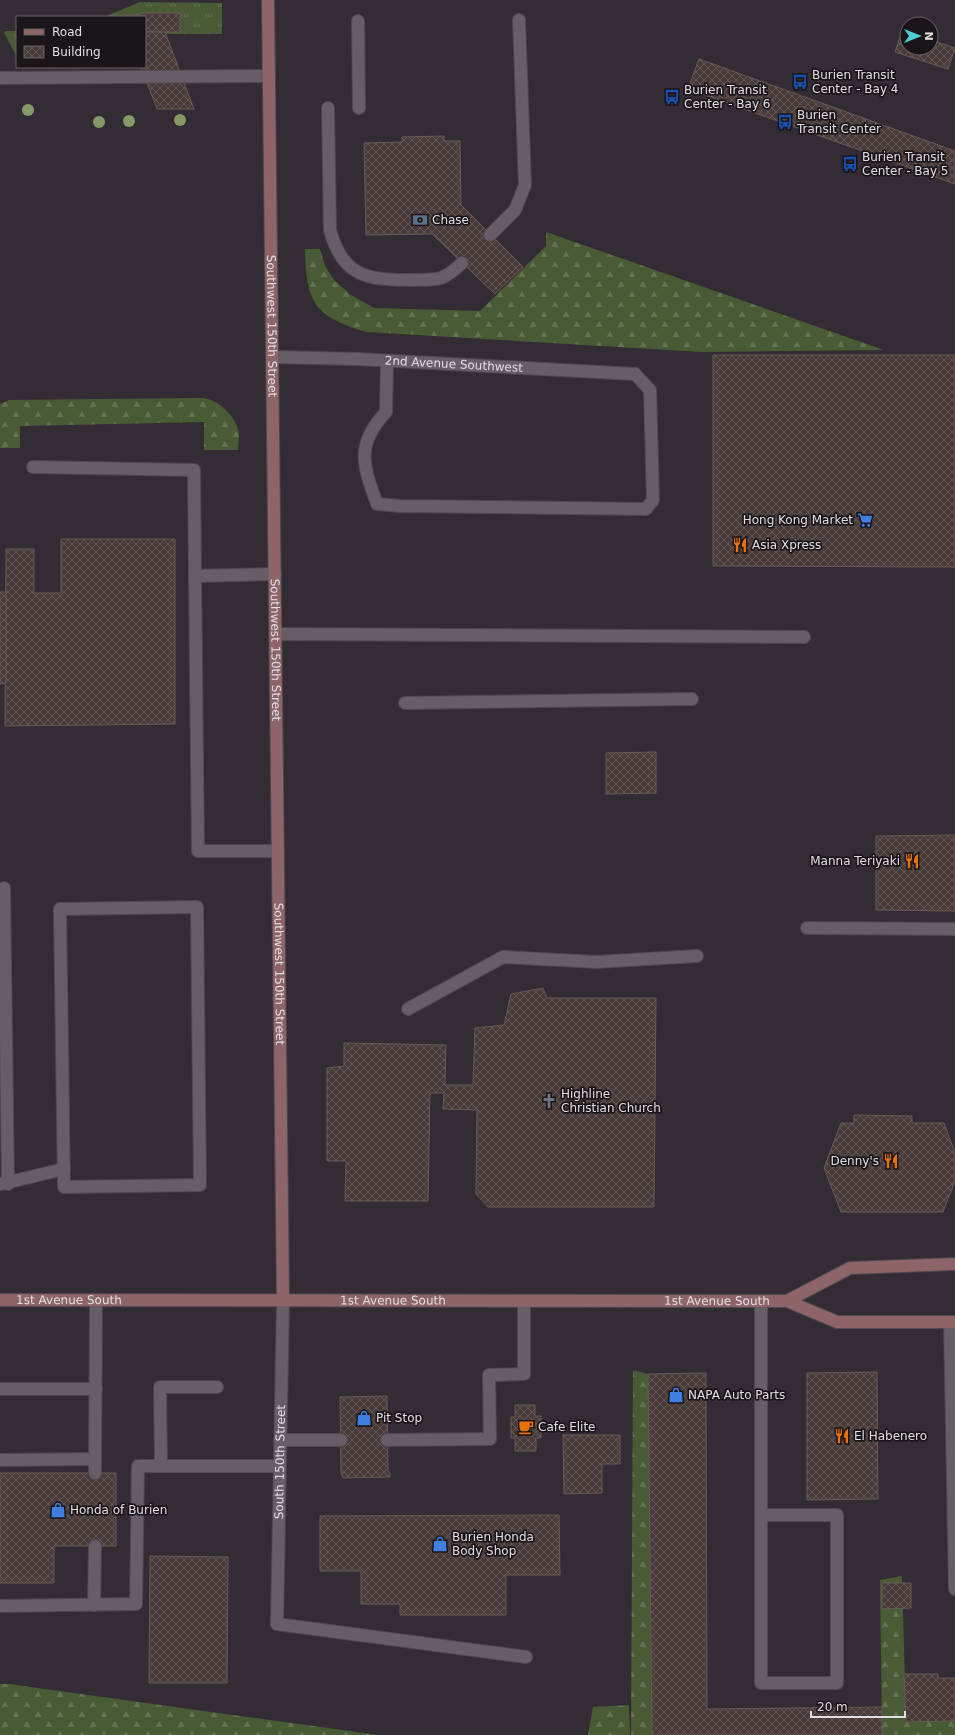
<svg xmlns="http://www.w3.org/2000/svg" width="955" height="1735" font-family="'DejaVu Sans',sans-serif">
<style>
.grass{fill:url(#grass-tufts)}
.forest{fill:url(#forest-firs)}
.building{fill:url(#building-cross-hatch);stroke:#685a58}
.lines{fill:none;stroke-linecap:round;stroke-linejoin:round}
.lane-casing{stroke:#4f484f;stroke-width:14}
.street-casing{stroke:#4f484f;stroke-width:14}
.secondary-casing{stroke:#4f484f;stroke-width:14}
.lane{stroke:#675d67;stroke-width:12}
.street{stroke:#675d67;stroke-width:12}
.secondary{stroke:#8d6568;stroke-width:12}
.tree{fill:#849967}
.labels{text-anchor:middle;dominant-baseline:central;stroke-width:3.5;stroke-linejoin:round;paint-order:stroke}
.poi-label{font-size:12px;fill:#e2dde2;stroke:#191519;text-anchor:start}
.street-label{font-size:12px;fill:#e2dde2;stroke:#191519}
</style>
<defs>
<pattern id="grass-tufts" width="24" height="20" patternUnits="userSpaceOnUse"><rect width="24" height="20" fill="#495b35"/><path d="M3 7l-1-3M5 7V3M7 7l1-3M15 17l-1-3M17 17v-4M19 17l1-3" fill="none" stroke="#637252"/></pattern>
<pattern id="forest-firs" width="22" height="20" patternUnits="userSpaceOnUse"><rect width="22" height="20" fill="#495b35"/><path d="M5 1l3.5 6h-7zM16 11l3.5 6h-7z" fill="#637252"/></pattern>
<pattern id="building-cross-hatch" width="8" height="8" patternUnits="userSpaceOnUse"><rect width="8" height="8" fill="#483b39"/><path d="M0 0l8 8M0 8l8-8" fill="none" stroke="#625755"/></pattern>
</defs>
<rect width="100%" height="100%" fill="#342c34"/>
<g class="grass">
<path d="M140,2L222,3V34H145V17H104Z"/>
<path d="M5,31H17V57L4,33Z"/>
</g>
<g class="forest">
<path d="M546,232L884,350L703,352L367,332C314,317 306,302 305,249H320L325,266L334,280L351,295L374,308L480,311L546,246Z"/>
<path d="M203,398C219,400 237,417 239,434C239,439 238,445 238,450H204V422L20,426V448H0V404L9,400Z"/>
<path d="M633,1370L648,1374L652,1735H631Z"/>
<path d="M902,1576L906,1722L955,1721V1735H882L880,1580Z"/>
<path d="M0,1684H9L378,1735H0Z"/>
<path d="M629,1705L630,1735H588L593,1707Z"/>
</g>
<g class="building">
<path d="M140,13H180V32H145V17H140Z"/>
<path d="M122,15H140V17H123Z"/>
<path d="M902,31L907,33V48H931V40L955,48L948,69L895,52Z"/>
<path d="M145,32H165L194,109H157L141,67H145Z"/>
<path d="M699,59L955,151V184L688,89Z"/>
<path d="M444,136V141H460L461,205L523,267L495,294L432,234L366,235L364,143L402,142V137Z"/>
<path d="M713,355H955V567L713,566Z"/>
<path d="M61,539H175V724L5,726L6,549H34V593H61Z"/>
<path d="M0,592H6V683L0,684Z"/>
<path d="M656,752V793L606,794V753Z"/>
<path d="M955,835V911L876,910V836Z"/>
<path d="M543,988L547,998H656L654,1207H488L476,1194L477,1110L443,1109L444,1093H430L428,1201H345L346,1161H327V1068L344,1066V1043L446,1045L445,1085H473L475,1028L504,1025L511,994Z"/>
<path d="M854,1115L912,1116V1123H944L955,1153V1181L943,1212H841L824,1168L841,1123H854Z"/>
<path d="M877,1372L878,1499L807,1500V1373Z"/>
<path d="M706,1373L707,1709L882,1707V1735H652L648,1374Z"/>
<path d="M387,1396L388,1471L390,1473V1477L343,1478L341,1472L340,1397Z"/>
<path d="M515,1405H535V1416H541V1438H536V1451H515V1438H511V1417H515Z"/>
<path d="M563,1435H620V1464H602V1493L564,1494Z"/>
<path d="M0,1473H116V1546H54V1583H0Z"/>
<path d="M559,1515L560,1575H506V1615H400V1604H361V1571H320V1516Z"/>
<path d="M150,1556L228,1557L227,1683H149Z"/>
<path d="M882,1583H911V1608L882,1609Z"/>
<path d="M904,1674H938V1678H955V1721L906,1722Z"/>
</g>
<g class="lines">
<g class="lane-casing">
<g id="lane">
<path d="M358,21L359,108"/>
<path d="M0,78L269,76"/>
<path d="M328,108L330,230C342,276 367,280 409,280C437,279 441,283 462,263"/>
<path d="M490,235L515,210L525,185L519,20"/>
<path d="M387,361L386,412C355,445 363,465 377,504L400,506L646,509L653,500L650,390L635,374"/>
<path d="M33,467L194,470L195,576"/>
<path d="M275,574L195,576L198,851H278"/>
<path d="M276,634L804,637"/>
<path d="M405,703L692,699"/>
<path d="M4,888L8,1184"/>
<path d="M197,907L200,1185L64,1187L60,909Z"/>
<path d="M807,928L955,929"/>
<path d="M408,1009L503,957L597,962L697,956"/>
<path d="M1,1184L64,1169"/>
<path d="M761,1301C761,1428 761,1555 761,1683H837V1515H761"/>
<path d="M950,1322L955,1589"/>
<path d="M0,1389H96"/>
<path d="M280,1440H341"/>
<path d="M387,1440L490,1439L489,1375L524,1374V1301"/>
<path d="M0,1460L95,1459"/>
<path d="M161,1466L160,1387H217"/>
<path d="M95,1473L96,1300"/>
<path d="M94,1605L95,1546"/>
<path d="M0,1606L136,1604L138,1466H279"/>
<path d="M277,1624L526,1657"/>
</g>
</g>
<g class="street-casing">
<g id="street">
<path id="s1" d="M272,357L358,359L635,374"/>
<path id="s2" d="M277,1624L283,1300"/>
</g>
</g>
<g class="secondary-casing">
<g id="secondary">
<path id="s3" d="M268,0L283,1300"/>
<path id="s4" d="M0,1300L787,1301L837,1322H955"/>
<path d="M787,1301L850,1268L955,1264"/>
</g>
</g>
<use href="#lane" class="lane"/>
<use href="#street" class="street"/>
<use href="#secondary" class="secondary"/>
</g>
<g class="tree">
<circle cx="28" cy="110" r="6"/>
<circle cx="180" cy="120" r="6"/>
<circle cx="129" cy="121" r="6"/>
<circle cx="99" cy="122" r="6"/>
</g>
<defs>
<g id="bus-bare" transform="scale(1.2)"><path d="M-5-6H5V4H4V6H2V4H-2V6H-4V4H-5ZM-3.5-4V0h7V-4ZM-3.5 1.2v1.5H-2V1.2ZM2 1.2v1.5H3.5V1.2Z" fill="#1a4fb4" stroke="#191519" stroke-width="2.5" paint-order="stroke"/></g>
<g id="bank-bare" transform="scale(1.2)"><path d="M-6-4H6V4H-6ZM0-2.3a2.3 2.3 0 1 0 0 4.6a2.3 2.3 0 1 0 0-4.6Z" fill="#5c6f8a" stroke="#191519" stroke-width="2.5" paint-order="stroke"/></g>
<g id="supermarket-bare" transform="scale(1.2)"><path d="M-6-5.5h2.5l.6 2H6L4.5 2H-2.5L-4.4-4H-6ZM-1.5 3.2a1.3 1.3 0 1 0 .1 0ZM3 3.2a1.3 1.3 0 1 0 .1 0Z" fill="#3f7fe0" stroke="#191519" stroke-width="2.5" paint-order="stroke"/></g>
<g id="restaurant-bare" transform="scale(1.2)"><path d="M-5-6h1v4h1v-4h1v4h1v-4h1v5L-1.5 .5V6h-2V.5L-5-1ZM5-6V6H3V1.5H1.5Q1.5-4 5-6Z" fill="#e8710a" stroke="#191519" stroke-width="2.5" paint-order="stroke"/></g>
<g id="church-bare" transform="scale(1.2)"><path d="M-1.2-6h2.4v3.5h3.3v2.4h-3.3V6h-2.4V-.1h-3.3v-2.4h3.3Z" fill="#6b7280" stroke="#191519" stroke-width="2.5" paint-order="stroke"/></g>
<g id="shop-bare" transform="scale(1.2)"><path d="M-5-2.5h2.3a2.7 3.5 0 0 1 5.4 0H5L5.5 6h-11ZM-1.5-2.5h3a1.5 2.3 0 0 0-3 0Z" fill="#3f7fe0" stroke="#191519" stroke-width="2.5" paint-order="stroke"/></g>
<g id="cafe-bare" transform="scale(1.2)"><path d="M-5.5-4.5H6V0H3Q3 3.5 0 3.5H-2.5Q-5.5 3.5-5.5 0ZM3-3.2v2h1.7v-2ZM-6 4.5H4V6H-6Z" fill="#e8710a" stroke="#191519" stroke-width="2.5" paint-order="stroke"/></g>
</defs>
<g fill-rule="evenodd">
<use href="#bus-bare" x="800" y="82"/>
<use href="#bus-bare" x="672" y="97"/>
<use href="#bus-bare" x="785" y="122"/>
<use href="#bus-bare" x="850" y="164"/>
<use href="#bank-bare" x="420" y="220"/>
<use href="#supermarket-bare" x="865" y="520"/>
<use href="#restaurant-bare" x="740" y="545"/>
<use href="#restaurant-bare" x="912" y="861"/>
<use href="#church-bare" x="549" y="1101"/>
<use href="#restaurant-bare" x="891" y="1161"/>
<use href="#shop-bare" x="676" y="1395"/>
<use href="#shop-bare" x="364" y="1418"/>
<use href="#cafe-bare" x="526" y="1427"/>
<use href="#restaurant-bare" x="842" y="1436"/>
<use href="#shop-bare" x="58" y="1510"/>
<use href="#shop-bare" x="440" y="1544"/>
</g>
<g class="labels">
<g class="poi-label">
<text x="812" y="75">Burien Transit<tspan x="812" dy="14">Center - Bay 4</tspan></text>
<text x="684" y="90">Burien Transit<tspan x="684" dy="14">Center - Bay 6</tspan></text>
<text x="797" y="115">Burien<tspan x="797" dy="14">Transit Center</tspan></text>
<text x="862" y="157">Burien Transit<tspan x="862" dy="14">Center - Bay 5</tspan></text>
<text x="432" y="220">Chase</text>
<text x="853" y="520" text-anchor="end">Hong Kong Market</text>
<text x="752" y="545">Asia Xpress</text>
<text x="900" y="861" text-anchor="end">Manna Teriyaki</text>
<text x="561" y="1094">Highline<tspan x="561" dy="14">Christian Church</tspan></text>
<text x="879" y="1161" text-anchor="end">Denny's</text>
<text x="688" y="1395">NAPA Auto Parts</text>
<text x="376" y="1418">Pit Stop</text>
<text x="538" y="1427">Cafe Elite</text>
<text x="854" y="1436">El Habenero</text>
<text x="70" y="1510">Honda of Burien</text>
<text x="452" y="1537">Burien Honda<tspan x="452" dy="14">Body Shop</tspan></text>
</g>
<g class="street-label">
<text stroke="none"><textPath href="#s3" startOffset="326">Southwest 150th Street</textPath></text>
<text stroke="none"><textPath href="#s1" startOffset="182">2nd Avenue Southwest</textPath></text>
<text stroke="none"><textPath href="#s3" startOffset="650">Southwest 150th Street</textPath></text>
<text stroke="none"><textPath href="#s3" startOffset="974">Southwest 150th Street</textPath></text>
<text stroke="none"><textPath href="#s4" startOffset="69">1st Avenue South</textPath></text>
<text stroke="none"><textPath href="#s4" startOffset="393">1st Avenue South</textPath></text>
<text stroke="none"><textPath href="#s4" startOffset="717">1st Avenue South</textPath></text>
<text stroke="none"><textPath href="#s2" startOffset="162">South 150th Street</textPath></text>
</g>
</g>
<rect x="16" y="16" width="130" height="52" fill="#191519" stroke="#696569"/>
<rect x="24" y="29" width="20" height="6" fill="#8d6568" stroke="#696569"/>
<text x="52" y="36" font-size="12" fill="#e2dde2">Road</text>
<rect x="24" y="46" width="20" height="12" fill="url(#building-cross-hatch)" stroke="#696569"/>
<text x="52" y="56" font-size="12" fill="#e2dde2">Building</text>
<g transform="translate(919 36) rotate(90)"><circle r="19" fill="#191519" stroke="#696569"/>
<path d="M0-3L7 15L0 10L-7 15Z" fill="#51ccd3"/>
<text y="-6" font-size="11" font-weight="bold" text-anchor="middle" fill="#e2dde2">N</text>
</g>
<path d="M811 1711v6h94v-6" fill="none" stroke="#e2dde2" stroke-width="2"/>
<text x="817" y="1711" font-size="12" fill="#e2dde2" stroke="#191519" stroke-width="3" paint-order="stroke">20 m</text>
</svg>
